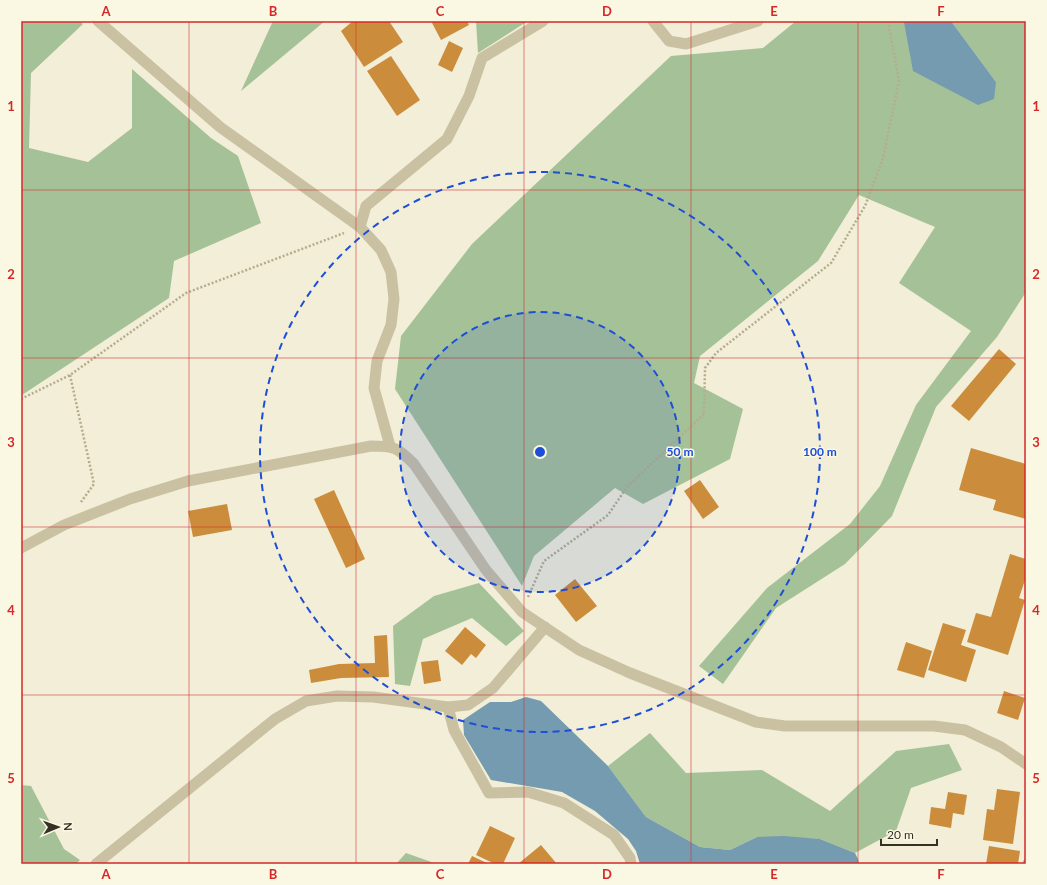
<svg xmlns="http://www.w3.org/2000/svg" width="1047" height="885" font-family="Lato,sans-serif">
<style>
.green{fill:#a5c197}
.water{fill:#759bb0}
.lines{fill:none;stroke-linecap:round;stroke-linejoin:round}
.stream{stroke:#759bb0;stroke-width:5.5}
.building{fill:#cb8d3c}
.path{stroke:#b6ac8d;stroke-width:2.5;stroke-dasharray:2 2;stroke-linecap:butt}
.minor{stroke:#cac1a3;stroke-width:11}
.grid{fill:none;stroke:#d62828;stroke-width:1;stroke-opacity:0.55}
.ring{fill:none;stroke:#1d4ed8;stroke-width:2;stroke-dasharray:7 5}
.centre{fill:#1d4ed8;stroke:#faf7e3;stroke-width:2}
.ring-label{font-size:12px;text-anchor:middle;font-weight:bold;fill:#1d4ed8;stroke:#faf7e3;stroke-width:3;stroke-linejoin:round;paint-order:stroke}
.neatline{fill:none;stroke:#d62828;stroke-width:1.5}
.grid-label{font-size:13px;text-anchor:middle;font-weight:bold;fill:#d62828}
</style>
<rect width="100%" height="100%" fill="#f2eed7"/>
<g class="green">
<path d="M21,21H79L83,24L31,73L29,148L88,162L132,128V69L211,138L238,156L261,223L174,261L169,298L22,395Z"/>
<path d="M273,21H325L241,91Z"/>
<path d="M476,21H528L478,53Z"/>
<path d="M796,21H908L905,22L996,82L951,21H1026V292L997,337L936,407L892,516L845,564L776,608L723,684L699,666L767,588L850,524L880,486L916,405L971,331L899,283L935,227L859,195L818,261L700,356L694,383L743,409L730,459L643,504L615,488L534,556L522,586L395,389L401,336L472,244L671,56L763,48Z"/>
<path d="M479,583L524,631L506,646L472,618L423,639L410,686L395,684L393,626L434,596Z"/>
<path d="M650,733L686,773L762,770L830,811L896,751L949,744L962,770L911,788L896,831L855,853L820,839L757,837L730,850L700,847L646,817L608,766Z"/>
<path d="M21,785L31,786L64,849L80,860L76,864H21Z"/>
<path d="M406,853L437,864H396Z"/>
</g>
<g class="water">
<path d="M908,21H951L996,82L994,99L978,105L913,71L904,22Z"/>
<path d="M526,697L541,701L608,766L646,817L700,847L730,850L757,837L784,836L820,839L855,853L858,859L859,864H640L636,851L628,839L595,811L562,792L491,780L464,735L463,720L490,702H511Z"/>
</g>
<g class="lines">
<path class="stream" d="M1026,864V862"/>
</g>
<g class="building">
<path d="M353,21H389L403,42L364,67L341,31Z"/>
<path d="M431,21H467L469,25L441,40Z"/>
<path d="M449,41L463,48L452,72L438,65Z"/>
<path d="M391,56L420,100L397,116L367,71Z"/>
<path d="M999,349L1016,364L969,421L951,406Z"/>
<path d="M971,448L1026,464V497L1025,502H1026V519L993,510L996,500L959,490Z"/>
<path d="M700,480L719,507L703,519L684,491Z"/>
<path d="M334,490L365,559L346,568L314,499Z"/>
<path d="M227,504L232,530L193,537L188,511Z"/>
<path d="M1010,554L1026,559V577L1019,598L1025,600L1008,655L967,642L976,613L991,617Z"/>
<path d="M575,579L597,606L576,622L555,595Z"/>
<path d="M943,623L966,630L961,645L976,650L966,682L928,670Z"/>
<path d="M465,627L486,645L476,658L471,654L462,665L445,651Z"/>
<path d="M387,635L389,677L341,678L311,683L309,670L339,664L375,663L374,636Z"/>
<path d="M906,642L932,651L924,678L897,670Z"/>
<path d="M438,660L441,681L424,684L421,662Z"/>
<path d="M1004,691L1025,698L1018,720L997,713Z"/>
<path d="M997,789L1020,792L1013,844L983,840L987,809L994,810Z"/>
<path d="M948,792L967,795L964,815L953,813L951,828L929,824L931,807L945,809Z"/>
<path d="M490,826L515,838L503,864H495L476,855Z"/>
<path d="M541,845L557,864H518Z"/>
<path d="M989,846L1020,851L1018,864H986Z"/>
<path d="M472,856L489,864H468Z"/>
</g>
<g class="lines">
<g class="path">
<path d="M70,375L94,484L81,502"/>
<path d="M21,399L70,375L186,293L344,233"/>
<path d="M528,597L544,561L608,515L627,487L704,414L705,368L716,353L831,263L865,206L883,158L899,81L888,21"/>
</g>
<g class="minor">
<path d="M98,21L220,127L360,227L381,250L391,272L394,299L391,325L377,361L374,388L390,446"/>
<path d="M653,21L669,41L686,44L758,21"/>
<path d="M360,227L366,206L447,139L469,96L482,58L543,21"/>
<path d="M21,548L64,525L130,499L188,481L371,446C394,446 397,447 414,464L486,570L522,612L579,650L630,673L756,722L785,726H934L965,730L1001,747L1026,764"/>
<path d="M448,707L454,730L489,793L528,792L564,803L614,835L630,858L631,864"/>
<path d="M96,864L275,719L306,701L337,696L373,697L448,707L468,705L493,688L545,627"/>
</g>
</g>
<path class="grid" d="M189,21V864M356,21V864M524,21V864M691,21V864M858,21V864M21,190H1026M21,358H1026M21,527H1026M21,695H1026"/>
<circle cx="540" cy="452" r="140" fill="#1d4ed8" fill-opacity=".12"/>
<g class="ring">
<circle cx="540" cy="452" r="140"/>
<circle cx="540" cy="452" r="280"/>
</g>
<circle cx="540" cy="452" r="6" class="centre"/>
<g class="ring-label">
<text x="680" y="456">50 m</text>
<text x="820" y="456">100 m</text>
</g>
<rect width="1047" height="885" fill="none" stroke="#faf7e3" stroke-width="44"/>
<g transform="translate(58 827) rotate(88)" stroke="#faf7e3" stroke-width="3" paint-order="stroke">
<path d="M0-3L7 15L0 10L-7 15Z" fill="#352f25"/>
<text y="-6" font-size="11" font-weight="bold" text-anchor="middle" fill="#352f25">N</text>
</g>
<path d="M881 839v6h56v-6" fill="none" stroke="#352f25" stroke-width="2"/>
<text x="887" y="839" font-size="12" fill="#352f25" stroke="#faf7e3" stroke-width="3" paint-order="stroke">20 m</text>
<rect x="22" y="22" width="1003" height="841" class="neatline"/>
<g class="grid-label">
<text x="106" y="16">A</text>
<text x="273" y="16">B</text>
<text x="440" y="16">C</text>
<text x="607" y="16">D</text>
<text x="774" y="16">E</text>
<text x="941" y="16">F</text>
<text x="11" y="111">1</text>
<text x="1036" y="111">1</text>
<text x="11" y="279">2</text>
<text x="1036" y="279">2</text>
<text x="11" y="447">3</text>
<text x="1036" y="447">3</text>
<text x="11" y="615">4</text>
<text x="1036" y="615">4</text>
<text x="11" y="783">5</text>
<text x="1036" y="783">5</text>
<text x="106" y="879">A</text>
<text x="273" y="879">B</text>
<text x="440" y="879">C</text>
<text x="607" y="879">D</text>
<text x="774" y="879">E</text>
<text x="941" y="879">F</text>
</g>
</svg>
